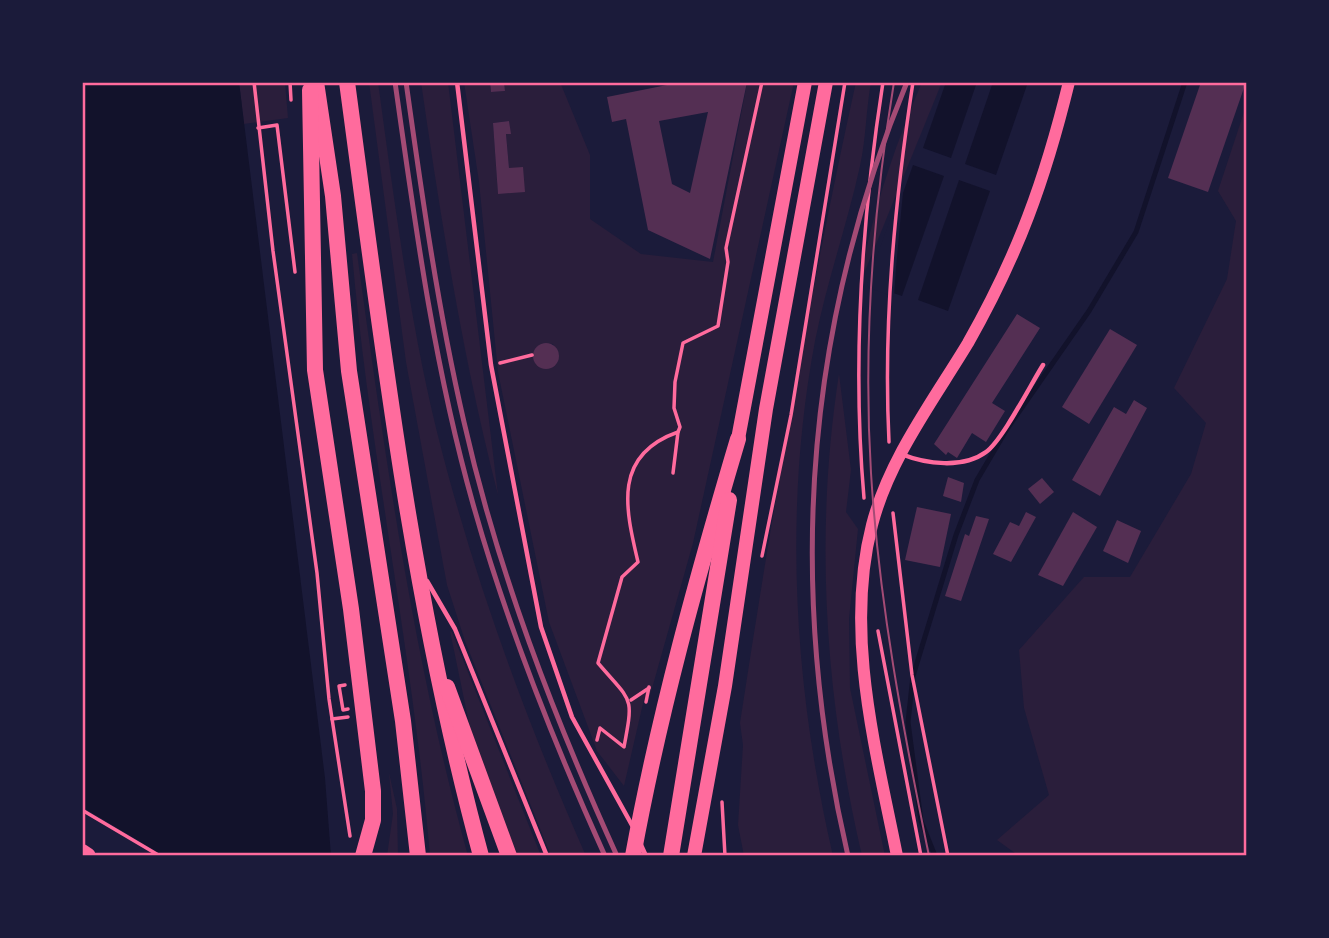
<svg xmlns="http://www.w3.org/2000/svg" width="1329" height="938" font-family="'Archivo Narrow',sans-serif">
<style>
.green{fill:#2a1e3b;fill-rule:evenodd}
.water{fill:#12122b}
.pier{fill:#1b1b3a}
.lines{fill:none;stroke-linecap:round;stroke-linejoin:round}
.stream{stroke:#12122b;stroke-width:5}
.building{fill:#542f53;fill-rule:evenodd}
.path{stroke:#ff6b9d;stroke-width:3.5}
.service{stroke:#ff6b9d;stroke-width:4.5}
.tertiary{stroke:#ff6b9d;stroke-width:12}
.secondary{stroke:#ff6b9d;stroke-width:14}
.primary{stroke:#ff6b9d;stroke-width:16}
.tram{stroke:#a44b75;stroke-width:2}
.rail{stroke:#a44b75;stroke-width:5}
.neatline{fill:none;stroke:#ff6b9d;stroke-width:2.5}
</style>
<rect width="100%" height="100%" fill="#1b1b3a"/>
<g class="green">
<path d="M239,82H285L288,118L244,124Z"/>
<path d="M369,82H378C394,199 409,317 437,432C474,579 525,718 586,856H551L465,641L447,585L406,362Z"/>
<path d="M421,82H448L498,495C463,359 441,221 421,82Z"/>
<path d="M464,82H490L491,92L505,91L504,82H560L590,155V219L641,254L713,262L747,83L794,82L693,543L651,692L644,699L624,786L597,751L549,622L498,372L479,182ZM509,121L510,134H506L509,168L498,194L493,123ZM543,343L553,344L559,354L557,363L548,368L540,367L533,359L537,347Z"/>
<path d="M856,82H871C866,110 866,139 860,166C847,225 827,281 815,341C783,511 794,687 833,856H744L738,825L743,745L740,723C773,508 809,294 856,82Z"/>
<path d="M922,82H942L859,286C871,215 894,148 922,82Z"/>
<path d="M1247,103V856H1019L997,840L1049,795L1024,708L1019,650L1084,577H1130L1191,474L1206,423L1174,388L1227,279L1236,221L1218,191Z"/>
<path d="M357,253C385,456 413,658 468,856H430C413,654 370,455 352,254Z"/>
<path d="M839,374L851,470L846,512L858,529L849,619L850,688L885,856H862C825,697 814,535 839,374Z"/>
<path d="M450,631L452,632L541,856H516L470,728Z"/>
<path d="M389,773L397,809L398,856H387L393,814Z"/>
</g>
<g class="water">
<path d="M82,82H239L325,778L331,856H82Z"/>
<path d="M946,82H977L951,158L923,148Z"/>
<path d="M993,82H1028L996,175L965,164Z"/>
<path d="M913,165L944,176L902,296L870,285Z"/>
<path d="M959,180L990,191L948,311L918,300Z"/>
</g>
<g class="pier">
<path d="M904,181L896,268L894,297L869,288L867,284Z"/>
<path d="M82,807L164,856H82Z"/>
</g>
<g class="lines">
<path class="stream" d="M935,856L921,821L908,722L913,676L956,535L977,480L1007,429L1089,311L1136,232L1185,82"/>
</g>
<g class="building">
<path d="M490,82H504L505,91L491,92Z"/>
<path d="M682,82H747L710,259L648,230L626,119L612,122L607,97ZM708,112L690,193L672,184L659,121Z"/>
<path d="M1201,82H1246L1208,192L1168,178Z"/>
<path d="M509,121L511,134H506L509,168L523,167L525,192L498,194L493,123Z"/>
<path d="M1017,314L1040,328L992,403L1005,411L986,442L972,433L957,458L948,452L946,455L934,444Z"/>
<path d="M1110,329L1137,345L1089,424L1062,407Z"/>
<circle cx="546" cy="356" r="13"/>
<path d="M1134,400L1147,408L1100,496L1072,480L1114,407L1126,414Z"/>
<path d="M948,477L964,483L961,502L943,496Z"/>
<path d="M1042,478L1054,492L1040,504L1028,489Z"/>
<path d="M917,507L951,514L940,567L905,560Z"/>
<path d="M1026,512L1036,517L1011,562L993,554L1010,522L1019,526Z"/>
<path d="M1073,512L1097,527L1063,586L1038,575Z"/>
<path d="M976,516L989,519L961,601L945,596L965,534L969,536Z"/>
<path d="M1117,520L1141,531L1128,563L1103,551Z"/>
</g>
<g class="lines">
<g class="path">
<path d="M254,82L273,251L317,573L329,699L350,836"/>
<path d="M290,82L291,100"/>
<path d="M258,128L277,125L295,272"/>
<path d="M500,363L532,355"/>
<path d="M889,442C883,321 895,201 913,82"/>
<path d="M673,473L678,432"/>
<path d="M864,498C852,361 862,218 883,82"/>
<path d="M893,513L912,675L948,856"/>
<path d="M762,556L791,415L845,82"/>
<path d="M878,631L921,856"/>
<path d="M345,685L339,686L343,710L348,709"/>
<path d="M631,700L649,688"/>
<path d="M646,702L649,687"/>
<path d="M332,719L348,717"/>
<path d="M597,740L600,728L624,747C634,694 632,703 598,663L622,577L638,562C625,507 613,455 678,432L680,427L674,408L675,382L683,343L718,326L728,262L726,248L762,82"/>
<path d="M722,802L725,856"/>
<path d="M82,810L160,856"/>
</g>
<g class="service">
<path d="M457,82L491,365L541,627L572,717L633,827"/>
<path d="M901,454C926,464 963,469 986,452C1002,441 1031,384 1043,365"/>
<path d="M427,581L455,629L547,856"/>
<path d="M641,845L646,856"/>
</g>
<path class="tertiary" d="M897,856C876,750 844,633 872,525C889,459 933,401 968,343C1018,255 1045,180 1069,82"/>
<g class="secondary">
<path d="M738,439L805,82"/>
<path d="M694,856L725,686L766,409L826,82"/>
</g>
<g class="primary">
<path d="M316,82L333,196L349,371L403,721L418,856"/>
<path d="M347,82C382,342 412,602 481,856"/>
<path d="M310,90L315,370L351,609L373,791V820L363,856"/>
<path d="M447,687L509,856"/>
<path d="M82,852L88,856"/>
<path d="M633,856C659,714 697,577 738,439"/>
<path d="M671,856L729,500"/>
</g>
<path class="tram" d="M894,82C873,211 863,343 871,473C879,603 903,729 929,856"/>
<g class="rail">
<path d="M395,82C415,224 434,366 473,504C507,625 553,741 605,856"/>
<path d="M406,82C422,196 438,310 464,422C498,572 553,715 617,856"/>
<path d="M848,856C787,593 803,333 907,82"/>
</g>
</g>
<rect width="1329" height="938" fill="none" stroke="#1b1b3a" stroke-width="168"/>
<rect x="84" y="84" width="1161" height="770" class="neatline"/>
</svg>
